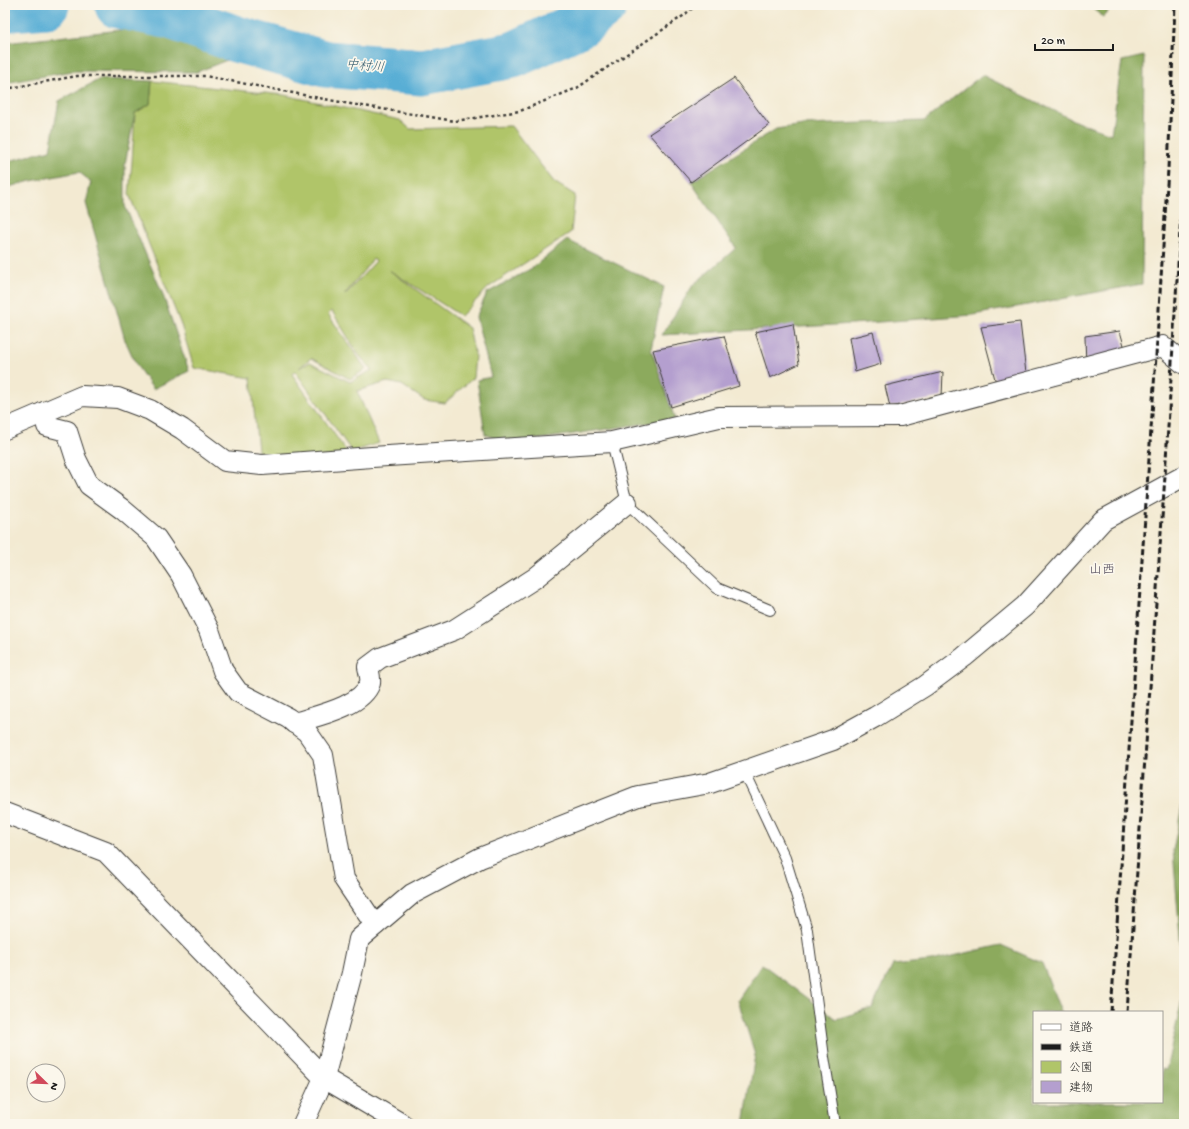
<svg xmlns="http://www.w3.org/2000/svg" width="1189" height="1129" font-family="'Gochi Hand','Klee One',sans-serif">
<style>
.green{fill:#b0c569;stroke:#667042;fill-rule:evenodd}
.forest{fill:#8caa5d;stroke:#54633c}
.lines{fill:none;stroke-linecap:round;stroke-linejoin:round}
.river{stroke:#58aed5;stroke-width:47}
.building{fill:#b49fcf}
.service-casing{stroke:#3c3b37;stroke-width:12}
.minor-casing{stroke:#3c3b37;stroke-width:22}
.path{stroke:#3c3b37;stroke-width:2.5;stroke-dasharray:3 3;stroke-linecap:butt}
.service{stroke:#fff;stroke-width:10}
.minor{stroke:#fff;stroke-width:20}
.rail{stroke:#1c1c1c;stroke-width:3;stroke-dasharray:6 3;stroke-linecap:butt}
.labels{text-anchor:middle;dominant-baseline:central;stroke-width:3.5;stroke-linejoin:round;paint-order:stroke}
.water-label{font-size:13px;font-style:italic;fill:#375e6f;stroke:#fbf7ec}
.neighbourhood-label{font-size:13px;fill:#514a5b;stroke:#fbf7ec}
</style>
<rect width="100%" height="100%" fill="#fbf7ec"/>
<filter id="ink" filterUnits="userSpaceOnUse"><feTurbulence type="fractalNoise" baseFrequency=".025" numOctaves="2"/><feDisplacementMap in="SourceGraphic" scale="8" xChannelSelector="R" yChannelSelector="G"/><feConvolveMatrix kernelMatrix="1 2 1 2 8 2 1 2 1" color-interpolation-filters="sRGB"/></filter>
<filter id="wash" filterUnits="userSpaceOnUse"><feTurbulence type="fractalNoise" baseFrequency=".012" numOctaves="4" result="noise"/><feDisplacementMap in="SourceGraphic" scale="16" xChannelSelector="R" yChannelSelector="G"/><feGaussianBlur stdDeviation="0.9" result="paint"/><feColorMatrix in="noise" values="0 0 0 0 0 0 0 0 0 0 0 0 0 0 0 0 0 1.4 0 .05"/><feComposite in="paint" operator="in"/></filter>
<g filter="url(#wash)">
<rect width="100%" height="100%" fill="#f3ead2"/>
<path class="green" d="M152,81L284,95L400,120L410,129L511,126L554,182L575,195L571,232L489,287L461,316L389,270L469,328L475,356L473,378L445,403L424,400L402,385L387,382L357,391L379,443L352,452L295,371L292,374L349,455L259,461L251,378L194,368L181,325L129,194L132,162L135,113L150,104ZM373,259L376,261L345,295V294ZM332,311L358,354L372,370L350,382L310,362L299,368L311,358L350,379L366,369L328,314Z"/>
<g class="forest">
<path d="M1088,5H1114L1103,17Z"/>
<path d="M146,27L196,35L242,54L197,72L73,71L5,83V43Z"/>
<path d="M1144,56L1142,284L973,315L853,324L662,335L693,285L736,248L691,182L776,129L803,125L924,121L982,75L1077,122L1111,134L1122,61Z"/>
<path d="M100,79L152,81L150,104L135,113L125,164V206L162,292L189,371L153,389L137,366L125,340L86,203L91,182L79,172L31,181L5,188V162L50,150L59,101Z"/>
<path d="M567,240L664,287L651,349L675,419L507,444L485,434L477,380L491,377L476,317L487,293L532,268Z"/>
<path d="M1184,796V986L1173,850Z"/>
<path d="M1001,945L1042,963L1061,1012H1034V1102H1162V1069L1166,1070L1184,991V1124H744L755,1055L738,1000L762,964L836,1019L872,1008L893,965L931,961Z"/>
</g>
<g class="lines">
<g class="river">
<path d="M118,5L171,16L236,39L326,64L422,72L513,55L580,24L604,5"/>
<path d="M5,9L10,8L46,5"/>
</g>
</g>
<g id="blocks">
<g class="building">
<path d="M734,78L769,125L691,182L649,134Z"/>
<path d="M1020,322L1026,373L996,383L981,327Z"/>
<path d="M793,324L799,364L770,378L755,332Z"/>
<path d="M1120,331L1125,349L1086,366L1085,336Z"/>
<path d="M873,332L881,364L855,372L849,338Z"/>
<path d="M724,336L739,386L671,407L653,350Z"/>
<path d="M943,372L942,397L890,407L885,386Z"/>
</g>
</g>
</g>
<g filter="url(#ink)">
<use href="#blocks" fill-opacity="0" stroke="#3c3b37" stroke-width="1"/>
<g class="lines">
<g class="service-casing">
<g id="service">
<path d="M612,442L627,503L717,588L770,610"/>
<path d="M744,771L785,858L807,930L824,1057L835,1124"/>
</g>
</g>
<g class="minor-casing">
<g id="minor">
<path d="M44,412L47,426L67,431L76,459L89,485L122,509L156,538L181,575L209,630L223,671L238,692L288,718L307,732L323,755L344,879L375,925"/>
<path d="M5,429L82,396L118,398L150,410L182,429L225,461L262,465L372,457L612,442L719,417L900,416L1163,346L1184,364"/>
<path d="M294,723C316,716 362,707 370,683C371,679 369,672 368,667L380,658L454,630L535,578L627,503"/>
<path d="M5,813L106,852L324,1078L402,1124"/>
<path d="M303,1124L324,1078L352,973L359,939L412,894L480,858L638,796L710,783L833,740L875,717L925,686L964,657L1025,606L1103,520L1184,476"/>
</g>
</g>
<path class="path" d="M5,89L77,76H205L345,103L455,121L520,111L577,88L683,16L696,5"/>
<use href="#service" class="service"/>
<use href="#minor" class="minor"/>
<g class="rail">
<path d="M1111,1012L1155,371L1168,169L1175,5"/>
<path d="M1127,1012L1165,476L1184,166"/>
</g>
</g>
</g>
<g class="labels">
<g class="water-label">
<text transform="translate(365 67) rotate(5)">中村川</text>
</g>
<g class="neighbourhood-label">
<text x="1102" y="570">山西</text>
</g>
</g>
<rect width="1189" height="1129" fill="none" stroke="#fbf7ec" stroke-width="20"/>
<rect x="1033" y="1011" width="130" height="92" fill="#fbf7ec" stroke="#a29f99"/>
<rect x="1041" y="1024" width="20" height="6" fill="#ffffff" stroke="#a29f99"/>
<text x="1069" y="1031" font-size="12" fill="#1c1c1c">道路</text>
<rect x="1041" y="1044" width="20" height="6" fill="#1c1c1c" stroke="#a29f99"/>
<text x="1069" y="1051" font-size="12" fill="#1c1c1c">鉄道</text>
<rect x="1041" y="1061" width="20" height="12" fill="#b0c569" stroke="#a29f99"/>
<text x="1069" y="1071" font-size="12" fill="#1c1c1c">公園</text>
<rect x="1041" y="1081" width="20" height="12" fill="#b49fcf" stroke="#a29f99"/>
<text x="1069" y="1091" font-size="12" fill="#1c1c1c">建物</text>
<g transform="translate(46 1083) rotate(113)"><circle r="19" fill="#fbf7ec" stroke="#a29f99"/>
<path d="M0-3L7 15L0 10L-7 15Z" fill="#d1495b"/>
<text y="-6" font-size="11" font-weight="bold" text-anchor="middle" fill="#1c1c1c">N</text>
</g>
<path d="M1035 44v6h78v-6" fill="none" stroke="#1c1c1c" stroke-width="2"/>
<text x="1041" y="44" font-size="12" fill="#1c1c1c" stroke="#fbf7ec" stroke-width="3" paint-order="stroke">20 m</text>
</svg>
